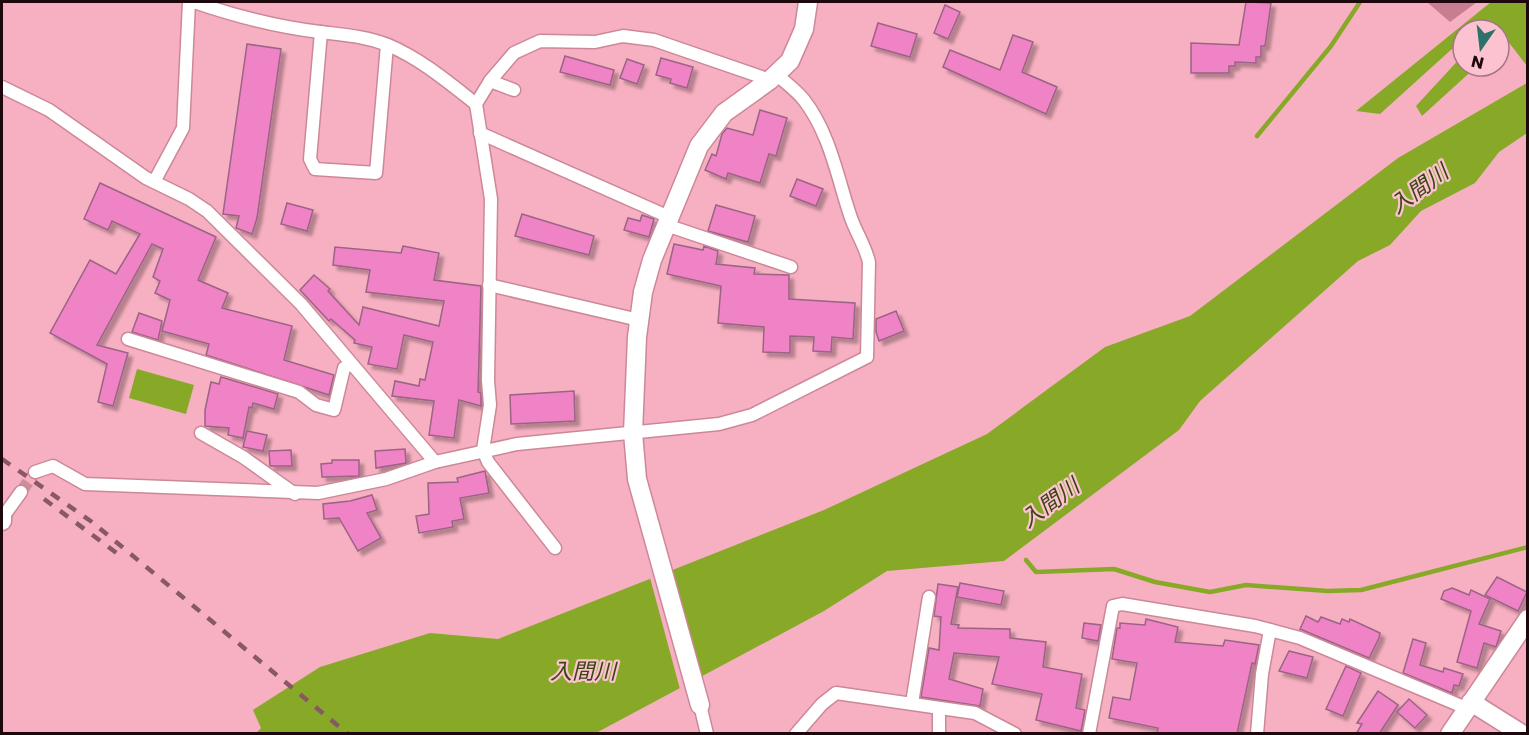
<svg xmlns="http://www.w3.org/2000/svg" width="1529" height="735" font-family="Poppins,'Noto Sans JP',sans-serif">
<style>
.green{fill:#c87d90}
.water{fill:#88a928}
.pier{fill:#f7b0c1}
.lines{fill:none;stroke-linecap:round;stroke-linejoin:round}
.stream{stroke:#88a928;stroke-width:4.5}
.building{fill:#ef83c6;stroke:#9b6384;stroke-width:1.5;filter:url(#shadow)}
.street-tunnel{stroke:#cc8e9d;stroke-width:12;stroke-dasharray:12 6;stroke-linecap:butt}
.street-casing{stroke:#c89;stroke-width:15}
.secondary-casing{stroke:#c89;stroke-width:21}
.street{stroke:#fff;stroke-width:12}
.secondary{stroke:#fff;stroke-width:18}
.rail{stroke:#885965;stroke-width:4.5;stroke-dasharray:10 10;stroke-linecap:butt}
.labels{text-anchor:middle;dominant-baseline:central;stroke-width:4.5;stroke-linejoin:round;paint-order:stroke}
.water-label{font-size:22px;font-style:italic;fill:#374413;stroke:#fcc2cf}
</style>
<defs>
<filter id="shadow"><feDropShadow dx="4.5" dy="4.5" stdDeviation="1.5" flood-color="#0004"/></filter>
</defs>
<rect width="100%" height="100%" fill="#f7b0c1"/>
<path class="green" d="M1427,2H1477L1450,22Z"/>
<g class="water">
<path d="M1491,2H1527V66L1507,40L1499,46V30H1463V39L1380,114L1356,111Z"/>
<path d="M1463,55V66H1477L1422,116L1416,106Z"/>
<path d="M1527,83V133L1499,152L1475,183L1421,211L1390,245L1358,261L1200,401L1179,430L1004,561L887,571L824,611L596,733H256L261,728L253,710L320,667L430,633L498,639L824,510L987,434L1105,347L1190,316L1398,158Z"/>
<path d="M137,369L194,385L186,414L129,398Z"/>
</g>
<path class="pier" d="M671,566L703,681L681,693L649,574Z"/>
<g class="lines">
<g class="stream">
<path d="M1257,136L1331,46L1360,2"/>
<path d="M1026,560L1036,572L1114,569L1155,582L1210,592L1246,585L1328,591L1361,590L1528,547"/>
</g>
</g>
<g class="building">
<path d="M1246,2L1271,3L1265,46H1261V57H1256V63L1235,62V66H1229V73H1191V43L1239,45Z"/>
<path d="M945,5L960,12L948,39L934,33Z"/>
<path d="M878,23L917,34L910,57L871,46Z"/>
<path d="M1013,35L1033,42L1022,72L1057,87L1046,114L943,67L950,50L1000,70Z"/>
<path d="M247,44L281,49L257,218L252,234L236,228L239,216L223,214Z"/>
<path d="M565,56L614,70L610,85L560,72Z"/>
<path d="M661,58L693,67L687,88L670,83L671,79L656,75Z"/>
<path d="M627,59L644,65L637,84L620,78Z"/>
<path d="M760,110L787,118L776,156L769,154L760,183L728,173L726,179L705,170L712,154L716,156L722,134L727,128L753,135Z"/>
<path d="M797,179L823,189L816,206L790,196Z"/>
<path d="M100,183L216,237L198,280L228,293L222,308L292,326L284,360L334,375L329,395L206,355L209,344L162,331L170,300L155,293L160,281L153,277L163,249L152,244L97,345L128,353L113,406L98,402L107,364L50,333L90,260L116,274L140,234L112,221L108,230L84,219Z"/>
<path d="M287,203L313,210L307,231L281,224Z"/>
<path d="M716,205L755,216L748,242L708,231Z"/>
<path d="M522,214L594,236L589,255L515,236Z"/>
<path d="M642,215L654,219L649,237L624,230L628,218L640,221Z"/>
<path d="M674,244L703,250L704,246L718,251L716,264L755,268L754,274L789,275V299L855,303L853,339L832,337L831,352L813,351L814,337L790,336V353L763,352L764,327L718,323L721,286L667,274Z"/>
<path d="M403,246L439,253L434,280L481,286L478,392L481,393V406L459,400L454,438L429,435L434,401L392,396L395,381L419,386L420,379L425,380L433,342L404,335L397,369L368,364L372,347L354,343L355,340L331,319L329,321L300,290L314,275L330,289L328,291L359,325L363,307L439,326L444,301L366,292L370,270L333,265L335,247L401,253Z"/>
<path d="M896,311L904,331L879,341L876,332V319Z"/>
<path d="M139,313L162,321L158,340L132,332Z"/>
<path d="M221,377L278,394L274,409L253,403L252,408L249,407L243,438L228,435L229,428L205,426V410L211,382L219,384Z"/>
<path d="M574,391L575,421L511,424L510,395Z"/>
<path d="M247,431L267,435L263,451L243,447Z"/>
<path d="M405,449L406,463L376,468L375,451Z"/>
<path d="M291,450L292,466H270L269,451Z"/>
<path d="M332,460H359V476L322,477L321,464L332,463Z"/>
<path d="M485,471L489,493L460,498L464,519L452,521L453,527L419,533L416,516L429,514L428,483L458,482L457,478Z"/>
<path d="M372,495L377,510L367,513L381,538L358,551L339,518L324,519L323,504L350,501Z"/>
<path d="M1497,577L1527,592L1518,611L1485,595Z"/>
<path d="M960,583L1004,591L1001,605L957,597Z"/>
<path d="M938,584L958,587L951,624L959,625L958,628L1010,629V638L1046,642L1043,667L1082,674L1076,708L1085,710L1081,731L1036,720L1042,694L992,684L999,657L954,653L949,679L983,689L980,706L921,697L929,648L939,650L941,617L934,616Z"/>
<path d="M1452,588L1469,595L1471,590L1490,599L1479,624L1501,631L1496,647L1484,643L1477,668L1457,662L1471,611L1441,599L1444,591Z"/>
<path d="M1306,616L1318,622L1321,617L1340,624L1342,619L1349,622L1350,619L1380,633L1379,638L1369,658L1300,629Z"/>
<path d="M1146,619L1178,627L1175,642L1223,646L1225,640L1259,645L1255,664L1252,663L1237,734H1157L1158,728L1109,718L1113,697L1130,700L1137,663L1112,659L1117,628H1120V623L1145,625Z"/>
<path d="M1084,623L1101,625L1098,641L1082,638Z"/>
<path d="M1413,639L1426,643L1420,665L1443,672L1444,668L1463,674L1459,686L1454,685L1452,693L1403,673Z"/>
<path d="M1289,651L1313,657L1307,678L1279,671Z"/>
<path d="M1346,666L1361,673L1343,716L1326,709Z"/>
<path d="M1378,691L1398,705L1379,734H1356L1362,724L1357,723Z"/>
<path d="M1409,699L1427,715L1415,728L1397,712Z"/>
</g>
<g class="lines">
<path class="street-tunnel" d="M21,492L35,472"/>
<g class="street-casing">
<g id="street">
<path d="M194,2C235,16 277,27 320,32C343,35 365,36 388,45C421,59 448,82 476,104"/>
<path d="M321,32L310,159L315,169L376,173L387,45"/>
<path d="M490,81L514,53L540,41L595,42L623,36L654,40L770,80"/>
<path d="M2,87L49,110L146,178L189,199L207,211L301,304L435,462"/>
<path d="M514,90L490,81L476,104L491,199L488,380L490,405L483,450L488,462L555,548"/>
<path d="M480,133L669,217"/>
<path d="M154,182L183,128L189,2"/>
<path d="M666,225L791,267"/>
<path d="M489,285L639,320"/>
<path d="M128,339L299,392L316,405L334,410L344,368L351,364"/>
<path d="M201,433L243,457L295,494"/>
<path d="M35,472L53,466L85,484L318,493L386,479L435,462L517,444L719,424L752,415L867,357L869,262C865,245 855,231 850,215C837,176 830,134 804,100C797,91 786,83 777,75"/>
<path d="M3,517L21,492"/>
<path d="M912,703L929,597"/>
<path d="M700,705L707,734"/>
<path d="M796,734L822,704L836,693L975,713L1015,734"/>
<path d="M939,734V708"/>
<path d="M1089,734L1113,606L1122,604L1255,626L1300,638L1466,708"/>
<path d="M1257,734L1262,674L1270,630"/>
</g>
</g>
<g class="secondary-casing">
<g id="secondary">
<path d="M2,516V521"/>
<path d="M1471,702L1522,734"/>
<path d="M700,705L637,479L633,433L637,337L643,292L652,260L699,146L724,113L770,80L790,61L804,29L808,2"/>
<path d="M1450,734L1528,619"/>
</g>
</g>
<use href="#street" class="street"/>
<use href="#secondary" class="secondary"/>
<g class="rail">
<path d="M2,459L92,522L348,734"/>
<path d="M44,499L118,554"/>
</g>
</g>
<g class="labels">
<g class="water-label">
<text transform="translate(1419 189) rotate(-36)">入間川</text>
<text transform="translate(1050 503) rotate(-36)">入間川</text>
<text x="583" y="671">入間川</text>
</g>
</g>
<rect width="1529" height="735" fill="none" stroke="#1f070e" stroke-width="6"/>
<g transform="translate(1481 48) rotate(194)"><circle r="28" fill="#fcc2cf" stroke="#a47782" stroke-width="1.5"/>
<path d="M0-4.5L10 22L0 15L-10 22Z" fill="#2c7269"/>
<text y="-9" font-size="16" font-weight="bold" text-anchor="middle" fill="#1f070e">N</text>
</g>
</svg>
